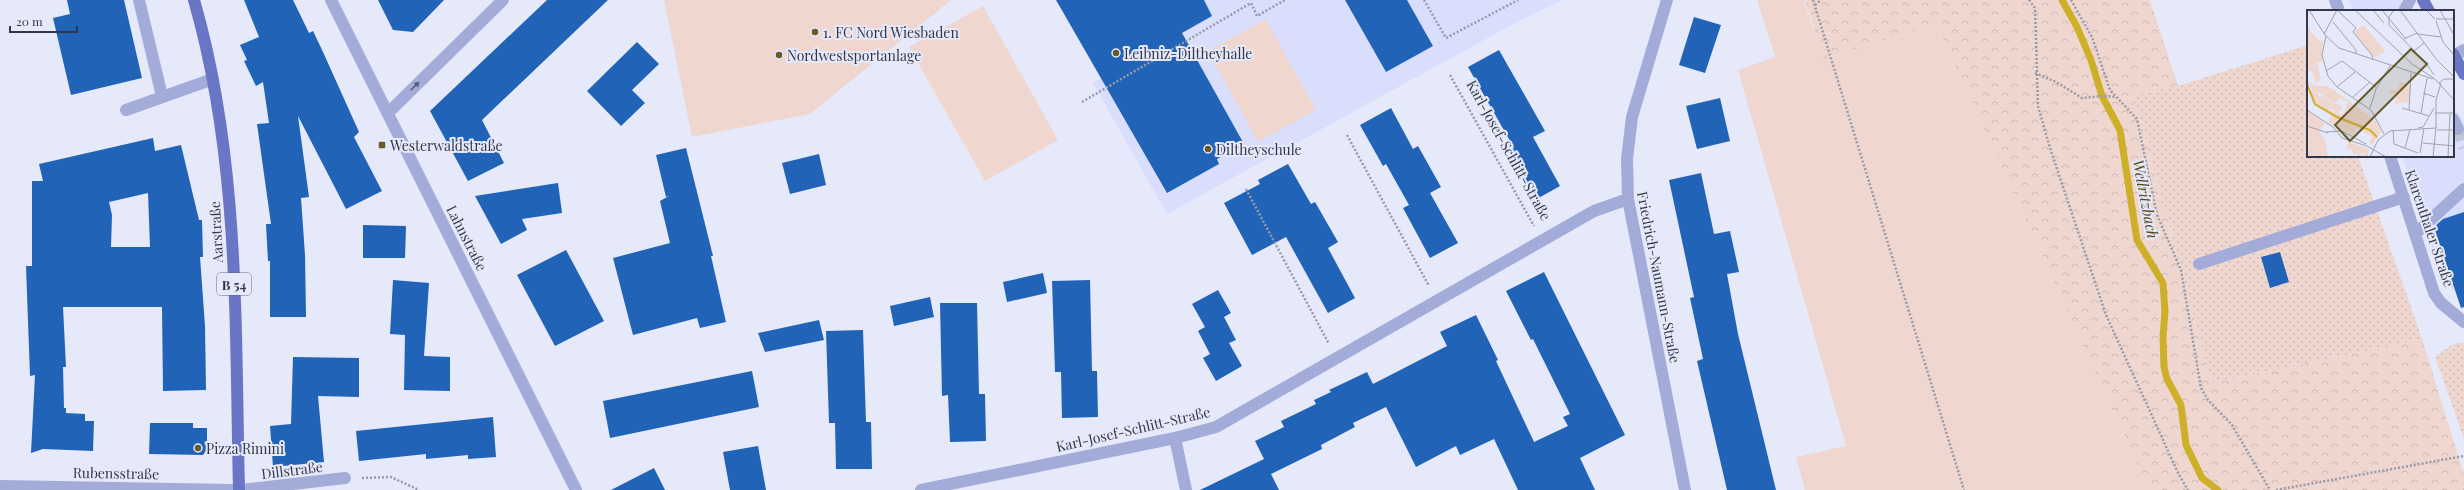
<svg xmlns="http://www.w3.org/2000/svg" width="2464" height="490" font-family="'Playfair Display',serif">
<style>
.built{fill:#d8defc}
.grass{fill:url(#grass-dots)}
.forest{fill:url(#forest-crowns)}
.garden{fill:#efd7d0}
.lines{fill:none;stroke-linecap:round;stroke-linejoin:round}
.stream{stroke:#cdb028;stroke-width:7}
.building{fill:#2163b6;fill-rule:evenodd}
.minor-tunnel{stroke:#c2c5d6;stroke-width:12;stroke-dasharray:12 6;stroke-linecap:butt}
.path{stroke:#969aaa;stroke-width:2.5;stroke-dasharray:2 2;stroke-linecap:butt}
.minor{stroke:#a3acd9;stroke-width:12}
.major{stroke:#6a75c6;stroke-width:12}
.oneway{fill:#5b607a}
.poi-dot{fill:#675b28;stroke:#e5e9fa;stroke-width:1.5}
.labels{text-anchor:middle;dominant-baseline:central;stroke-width:4;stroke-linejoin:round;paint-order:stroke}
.shield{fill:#e5e9fa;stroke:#696c7d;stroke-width:1}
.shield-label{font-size:13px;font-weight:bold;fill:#343747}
.poi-label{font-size:14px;fill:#343747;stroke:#e5e9fa;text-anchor:start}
.street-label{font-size:14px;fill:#343747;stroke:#e5e9fa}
.water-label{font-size:15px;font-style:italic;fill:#534714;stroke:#e5e9fa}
.inset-river{fill:none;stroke:#cdb028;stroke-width:2}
.inset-road{fill:none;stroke:#9ea2b2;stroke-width:1}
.view{fill:#675b28;fill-opacity:0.15;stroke:#675b28;stroke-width:2}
.inset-edge{fill:none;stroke:#343747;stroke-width:2}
</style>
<defs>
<pattern id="grass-dots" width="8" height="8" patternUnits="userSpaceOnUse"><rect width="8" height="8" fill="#efd7d0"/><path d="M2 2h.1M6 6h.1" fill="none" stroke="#ceb9b4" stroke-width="1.8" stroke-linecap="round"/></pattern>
<pattern id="forest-crowns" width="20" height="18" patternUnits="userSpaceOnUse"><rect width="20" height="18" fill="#efd7d0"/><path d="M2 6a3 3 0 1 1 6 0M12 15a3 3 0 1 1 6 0" fill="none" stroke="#ceb9b4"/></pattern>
</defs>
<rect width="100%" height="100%" fill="#e5e9fa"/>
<g class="built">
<path d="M1204,0H1562L1513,24L1167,214L1093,83L1212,16Z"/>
<path d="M2349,0H2401L2406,11H2353Z"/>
<path d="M2453,105L2464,122V282L2457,292L2447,284L2433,250L2402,156H2453Z"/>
</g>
<g class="grass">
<path d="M2308,45V156H2358L2422,339L2212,383L2134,95L2178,86Z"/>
<path d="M2455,343H2464V439L2435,357Z"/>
</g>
<path class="forest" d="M1805,0H2150L2178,86L2134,95L2212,383L2422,339L2464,474V490H2149L1936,24L1823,59Z"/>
<g class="garden">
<path d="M664,0H951L810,114L692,137Z"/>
<path d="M1757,0H1804L1823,59L1936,24L2149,490H1805L1796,457L1846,446L1738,70L1775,57Z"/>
<path d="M983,6L1058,140L985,181L909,47Z"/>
<path d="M1266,19L1316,110L1258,142L1208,51Z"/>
</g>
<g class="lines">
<path class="stream" d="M2062,0L2077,27L2091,60L2102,96L2120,130L2137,240L2163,283L2165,312L2163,336L2164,367L2167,379L2181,405L2186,445L2202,478L2218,490"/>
</g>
<g class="building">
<path d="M67,0H124L142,78L71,95L53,18L70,14Z"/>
<path d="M244,0H293L309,33L313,31L323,52L359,132L354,137L382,191L346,209L298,116L309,197L301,198L305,255L306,317H270V261H268L266,224H271L257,124L269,123L263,82L256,86L244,61L247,60L240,45L259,37Z"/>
<path d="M378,0H444L413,32L393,30Z"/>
<path d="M547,0H608L482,120L504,163L468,181L430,111Z"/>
<path d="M1056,0H1204L1212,16L1182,33L1244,144L1217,159L1219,164L1167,193Z"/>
<path d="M1345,0H1407L1433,46L1386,72Z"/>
<path d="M1694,17L1721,25L1705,73L1679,65Z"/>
<path d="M637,42L659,64L632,90L645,103L621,126L587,91Z"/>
<path d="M1499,50L1545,131L1533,137L1560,186L1535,200L1508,151L1514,148L1468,67Z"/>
<path d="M1720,98L1730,141L1697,149L1686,106Z"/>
<path d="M1391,108L1413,149L1418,146L1441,187L1430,193L1458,243L1430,258L1403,208L1409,205L1386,164L1383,166L1360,125Z"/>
<path d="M153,138L155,151L181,145L199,220H202L203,257H200L205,326L206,390L163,391L162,307H63L66,367H63L64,408H66V413L85,414V421H94L93,451L43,449L31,453L35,375L30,376L26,266H32V181H43L39,164ZM148,193L150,247H111L112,215L109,202Z"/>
<path d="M686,148L713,256H711L726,322L700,328L697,318L633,335L613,258L670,243L660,201L669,196L666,197L656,155Z"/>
<path d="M819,154L826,185L790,194L782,163Z"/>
<path d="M1288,164L1311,204L1315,202L1338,242L1328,248L1355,298L1328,313L1286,237L1252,255L1224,203L1260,184L1258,180Z"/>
<path d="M1701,173L1714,234L1730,231L1739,272L1727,274L1738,334L1776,490H1727L1697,361L1703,359L1690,298L1694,297L1669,180Z"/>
<path d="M558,183L562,213L522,219L527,230L501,244L475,196Z"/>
<path d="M2464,212V307L2461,308L2434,227L2443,219Z"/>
<path d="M363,225L406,226L405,258H363Z"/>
<path d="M566,250L604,321L555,346L517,275Z"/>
<path d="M2280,252L2289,282L2270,288L2261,257Z"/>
<path d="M1544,272L1625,435L1580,458L1595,490H1518L1494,439L1460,455L1456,446L1416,467L1386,407L1353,423L1355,427L1321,445L1322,449L1271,474L1279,490H1200L1264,459L1255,441L1284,427L1281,421L1316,404L1314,400L1331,392L1329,390L1367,372L1373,384L1447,346L1440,332L1476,315L1498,360L1496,361L1534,442L1568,426L1563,417L1570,414L1533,339L1531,340L1506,291Z"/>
<path d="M1043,273L1047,293L1007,302L1003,282Z"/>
<path d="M393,280L429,283L424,356L450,357V391L404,390L405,335L390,334Z"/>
<path d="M1090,280L1092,371H1097L1098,417L1062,418L1061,372H1055L1052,281Z"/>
<path d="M1218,290L1231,313L1224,317L1236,340L1229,343L1242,366L1216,381L1203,358L1210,354L1198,331L1205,327L1192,304Z"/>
<path d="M930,297L934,317L894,326L890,306Z"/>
<path d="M940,303H977L979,394H985L986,441L950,442L948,395L942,396Z"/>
<path d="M819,320L824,340L765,352L758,333Z"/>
<path d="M863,330L866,422H871L872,469H836L835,423H829L826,331Z"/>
<path d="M293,357L359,358V397L318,396L324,462L273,467L270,426L291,424Z"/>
<path d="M752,371L759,407L610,438L603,401Z"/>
<path d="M493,417L496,457L468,459V455L426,459V454L359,461L356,431Z"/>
<path d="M150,423H193V428H207V449L203,455L149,454Z"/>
<path d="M758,446L766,490H730L723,452Z"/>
<path d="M654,468L665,490H611Z"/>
</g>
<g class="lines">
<path class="minor-tunnel" d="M2458,129L2464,148"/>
<g class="path">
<path d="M1424,0L1446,38L1518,0"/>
<path d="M1813,0L1964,490"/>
<path d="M2029,0L2035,8L2038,106L2050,148L2106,315L2179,475L2188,490"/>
<path d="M2071,0L2092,37L2110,90L2137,119L2157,215L2181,270L2201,388L2208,400L2232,425L2270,490"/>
<path d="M1815,5L1821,0"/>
<path d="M2035,73L2056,82L2082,98L2102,96L2116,97"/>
<path d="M1450,75L1534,226"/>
<path d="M1082,102L1251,3L1257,16L1285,0"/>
<path d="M1347,135L1429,286"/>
<path d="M1246,189L1329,344"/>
<path d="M362,478L391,477L419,490"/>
<path d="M2276,490L2464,456"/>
</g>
<g class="minor">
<path d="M139,0L162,96"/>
<path d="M331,0L576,490"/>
<path d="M1667,0L1632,117L1627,159L1628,199L1685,490"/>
<path d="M2335,0L2339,11"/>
<path d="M2404,11L2410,0"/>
<path d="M2454,56L2464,50"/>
<path d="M126,110L213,79"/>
<path d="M388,113L503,0"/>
<path d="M2453,119L2458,129"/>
<path d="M2390,156L2434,293L2441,303L2464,322"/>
<path d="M2415,234L2464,189"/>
<path d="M2199,264L2404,197"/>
<path d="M1175,438L1186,490"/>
<path d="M0,486L232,490"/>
<path d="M242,490L345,478"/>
<path d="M921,490L1175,438L1216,427L1594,211L1628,199"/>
</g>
<g class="major">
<path d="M194,0C240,159 235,326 239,490"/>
<path d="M2423,0L2429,11"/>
<path d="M2453,54L2464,74"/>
</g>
</g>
<defs><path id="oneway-solid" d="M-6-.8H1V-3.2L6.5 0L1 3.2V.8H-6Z"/></defs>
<use class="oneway" href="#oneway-solid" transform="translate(415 86) rotate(-44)"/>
<g class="poi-dot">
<circle cx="815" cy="32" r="4"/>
<circle cx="1116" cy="53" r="4"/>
<circle cx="779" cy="55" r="4"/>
<rect x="378" y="141" width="8" height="8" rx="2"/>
<circle cx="1208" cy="149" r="4"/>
<circle cx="198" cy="448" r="4"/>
</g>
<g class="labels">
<rect class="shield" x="217" y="273" width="34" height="22" rx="3"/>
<g class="shield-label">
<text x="234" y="284">B 54</text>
</g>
<g class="poi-label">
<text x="823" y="32">1. FC Nord Wiesbaden</text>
<text x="1124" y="53">Leibniz-Diltheyhalle</text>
<text x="787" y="55">Nordwestsportanlage</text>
<text x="390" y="145">Westerwaldstraße</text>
<text x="1216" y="149">Diltheyschule</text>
<text x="206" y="448">Pizza Rimini</text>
</g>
<g class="street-label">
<text transform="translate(1509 150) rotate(61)">Karl-Josef-Schlitt-Straße</text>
<text transform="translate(2430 228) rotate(71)">Klarenthaler Straße</text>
<text transform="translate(216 232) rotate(-93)">Aarstraße</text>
<text transform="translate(467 238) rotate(63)">Lahnstraße</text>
<text transform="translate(1659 277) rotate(79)">Friedrich-Naumann-Straße</text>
<text transform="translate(1133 429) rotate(-13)">Karl-Josef-Schlitt-Straße</text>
<text transform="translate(292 470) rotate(-7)">Dillstraße</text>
<text transform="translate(116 473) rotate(1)">Rubensstraße</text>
</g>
<g class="water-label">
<text transform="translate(2146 199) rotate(79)">Wellritzbach</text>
</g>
</g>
<g transform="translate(2307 10)">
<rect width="147" height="147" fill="#e5e9fa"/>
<path d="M39,111L50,117L46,125L34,119ZM41,132L62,139L61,147L56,146L59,143L53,144L55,146L49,147L51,144H46L44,138L40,141Z" fill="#efd7d0"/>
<path d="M0,33L2,56L10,54L14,69L9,74L5,61L0,62ZM0,69L13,87L15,86L25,92L21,97L25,101L58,113L61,109L69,111L74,122L65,135L62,133L65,127L39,111L34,119L20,112L25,106L6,94L3,85L5,79Z" fill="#efd7d0"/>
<path d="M57,15L78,41L68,48L47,22ZM0,16L12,31H16L15,52L1,56ZM94,71L103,76L102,93L92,92V95L88,94L90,82L89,84L82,83L83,79L90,81ZM2,72L11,76H21L68,110L61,109L59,114L36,105L41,92L33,88L29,93L24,91L9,81ZM25,92L36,97L31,103L21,97ZM0,101L18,113L12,123L18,130L21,147H0Z" fill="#efd7d0"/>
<path class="inset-river" d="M0,74L8,94L30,107L63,120L70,127"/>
<path class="inset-road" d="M2,0L18,25L32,38L126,69M30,0L49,18L46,22L65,45L66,50M48,0L105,54L128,69L147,90M66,0L77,13M75,0L98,28M87,0L82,7V15L118,52L127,65M93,0L130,50L147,67M119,0L128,9M133,0L147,25M129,9H147M129,11L136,32L147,45M26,12L49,40V44M17,24L30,0M111,24L134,27M19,26L15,45L21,66L30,77L64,100L77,124M97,29L110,23M107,41L117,33M94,50L105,39M19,61L35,51L69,77M132,73L137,69H147M30,77L48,62M116,83L128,87M46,87L63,72M63,98L69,79L83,56M95,98L122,106M0,100L26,117L35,128L60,136L79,147M102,100L104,63M114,103L120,68M128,103H147M0,116L21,123M111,118L116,117L127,98M86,120L87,134L111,143M130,120H147M19,122L35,121L59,134M116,133L147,136M98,138L103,119M113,143L117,118M63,147L71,130L83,121L129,118V90L134,73M126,147L129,117M141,147L143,104"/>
<path class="view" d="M104,39L120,54L43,131L28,115Z"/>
<rect width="147" height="147" class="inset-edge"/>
</g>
<path d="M10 26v6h67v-6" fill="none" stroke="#343747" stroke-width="2"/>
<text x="16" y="26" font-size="12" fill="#343747" stroke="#e5e9fa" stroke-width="3" paint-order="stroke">20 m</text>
</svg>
